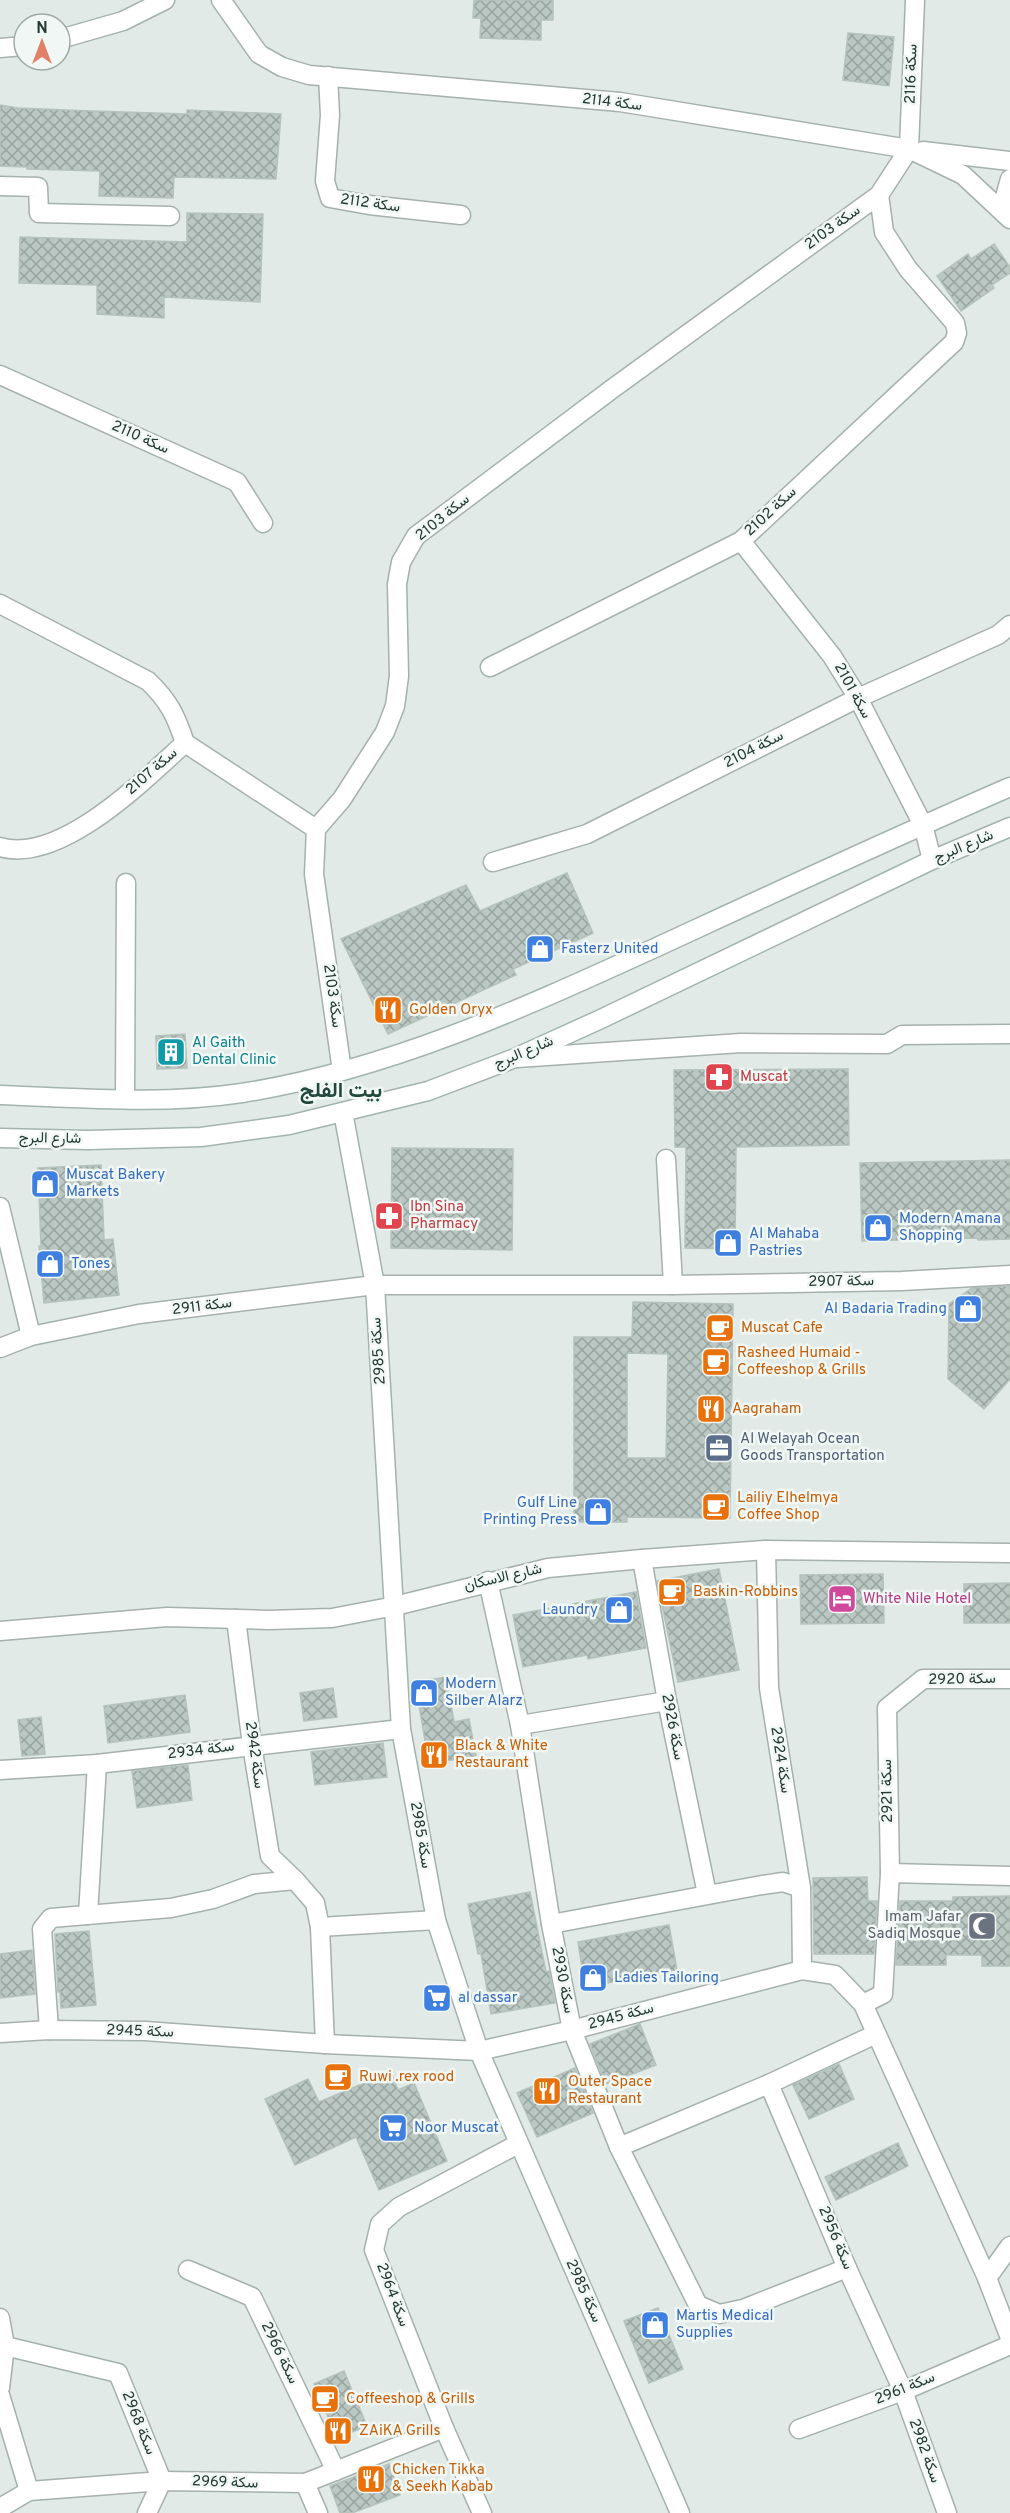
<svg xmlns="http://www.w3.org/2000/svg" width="1010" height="2513" font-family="Overpass,Vazirmatn,sans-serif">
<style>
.building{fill:url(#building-cross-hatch);stroke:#b5c3bc;stroke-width:1.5;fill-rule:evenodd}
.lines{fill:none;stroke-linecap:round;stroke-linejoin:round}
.street-casing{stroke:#a5b1ac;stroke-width:21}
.secondary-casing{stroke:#a2b4ad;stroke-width:21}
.street{stroke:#fff;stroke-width:18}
.secondary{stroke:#fff;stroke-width:18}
.labels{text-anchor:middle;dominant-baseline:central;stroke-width:5;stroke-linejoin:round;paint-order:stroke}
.street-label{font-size:15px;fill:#243932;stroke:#f1f7f4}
.shop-label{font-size:15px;fill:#366cbe;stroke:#f1f7f4;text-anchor:start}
.food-label{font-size:15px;fill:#c56008;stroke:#f1f7f4;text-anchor:start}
.culture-label{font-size:15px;fill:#0d838f;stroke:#f1f7f4;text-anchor:start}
.health-label{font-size:15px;fill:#be3a42;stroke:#f1f7f4;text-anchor:start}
.service-label{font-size:15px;fill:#4e5e75;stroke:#f1f7f4;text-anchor:start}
.hotel-label{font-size:15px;fill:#b23c85;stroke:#f1f7f4;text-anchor:start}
.worship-label{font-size:15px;fill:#5b616d;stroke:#f1f7f4;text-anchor:end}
.district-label{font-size:21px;font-weight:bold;fill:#22483e;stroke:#f1f7f4}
</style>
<defs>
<pattern id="building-cross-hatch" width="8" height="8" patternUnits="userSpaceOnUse" patternTransform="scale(1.5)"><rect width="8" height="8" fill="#bac7c2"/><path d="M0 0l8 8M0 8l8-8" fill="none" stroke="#97a39e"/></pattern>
</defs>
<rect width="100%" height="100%" fill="#e1eae6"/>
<g class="building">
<path d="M474,0H553V20H541V40L480,38L481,18H473Z"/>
<path d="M848,33L894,37L889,86L843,80Z"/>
<path d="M0,105L18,108L91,111L187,114V110L281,114L276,179L174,177L173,198L99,196L100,171L27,169V167L0,166Z"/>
<path d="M187,213L263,214L260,302L164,297V318L97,314V285L19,283L20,237L187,242Z"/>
<path d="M994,244L1010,267V273L992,285L994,288L961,311L937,276L968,254L971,259Z"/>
<path d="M567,873L593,933L513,969L516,975L388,1034L341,939L466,885L480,911Z"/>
<path d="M185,1034L187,1068L157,1069L156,1036Z"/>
<path d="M848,1069L849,1145L736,1147L735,1249L685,1248L686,1147H675L674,1070Z"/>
<path d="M392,1148L513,1149L512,1250L391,1248Z"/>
<path d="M1010,1160V1239L978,1240L977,1238L862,1241L860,1163Z"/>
<path d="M101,1165L104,1240L113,1239L119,1295L44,1303L39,1246H41L38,1168Z"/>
<path d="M1010,1286V1379L984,1409L948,1379L949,1304L972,1288Z"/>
<path d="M633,1302L733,1304L730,1518L627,1517V1522H574V1337H632ZM627,1353L668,1354L666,1458H627Z"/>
<path d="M719,1569L739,1670L678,1682L657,1581Z"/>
<path d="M883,1574L884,1623L801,1624L800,1575Z"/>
<path d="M1010,1583V1623H964V1584Z"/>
<path d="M636,1592L646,1648L588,1659L587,1655L523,1667L513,1615Z"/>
<path d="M446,1677L454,1722L469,1719L476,1756L429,1764L415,1682Z"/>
<path d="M333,1688L337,1717L304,1721L300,1693Z"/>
<path d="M185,1695L190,1732L108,1743L104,1706Z"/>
<path d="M41,1717L45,1754L22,1756L18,1720Z"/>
<path d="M383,1743L387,1777L315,1785L311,1752Z"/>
<path d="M188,1765L192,1800L137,1808L132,1771Z"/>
<path d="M867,1877L868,1901H877L874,1954H814L813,1878Z"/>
<path d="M530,1892L546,1972L549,1971L555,2003L491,2014L481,1954H478L468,1904Z"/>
<path d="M1010,1896V1966H982V1955H946V1965H896L900,1901H953V1897Z"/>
<path d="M669,1925L677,1970L585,1987L578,1942Z"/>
<path d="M89,1931L96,2005L61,2008L60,1992H58L55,1934Z"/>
<path d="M32,1950L35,1994L0,1998V1954Z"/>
<path d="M640,2024L656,2065L606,2084L590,2044Z"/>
<path d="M839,2064L854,2099L809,2119L793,2085Z"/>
<path d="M575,2068L593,2113L537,2137L517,2093Z"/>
<path d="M391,2072L398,2090L414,2083L447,2161L379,2190L356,2137L295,2165L265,2099L308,2079L319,2102Z"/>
<path d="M898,2143L908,2166L836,2200L825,2177Z"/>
<path d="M658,2308L683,2369L649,2383L624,2321Z"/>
<path d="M344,2371L367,2426L337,2438L314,2384Z"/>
<path d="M389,2464L400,2495L352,2513H340L330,2486Z"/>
</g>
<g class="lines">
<g class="street-casing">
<g id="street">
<path d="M221,0L259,54L282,67L309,75L620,102L909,149L963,175L1010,219"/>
<path d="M60,39L123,21L165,0"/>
<path d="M0,48L24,46"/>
<path d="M328,76L330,115L325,181L330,198L369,205L461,215"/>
<path d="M909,149L915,0"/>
<path d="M923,151L1010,161"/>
<path d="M0,186L38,187L39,213L170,216"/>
<path d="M1009,217L1005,197L1010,179"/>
<path d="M0,375L237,482L263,523"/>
<path d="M741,541L832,656L858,698L923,825L932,860"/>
<path d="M0,604L148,681C169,701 176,716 185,743"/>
<path d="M490,667L741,541L954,342L957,333L955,323L908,269L884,232L879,195"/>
<path d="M185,743L316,829"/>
<path d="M0,847C60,865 144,780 185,743"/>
<path d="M493,862L587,834L858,698L998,635L1010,625"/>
<path d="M517,1058L741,1043L887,1044L902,1035L1010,1034"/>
<path d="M342,1071L314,874L316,829L342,799L385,732L395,706L399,676L397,584L401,562L416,536L612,389L879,195L909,149"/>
<path d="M125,1099L126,883"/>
<path d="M666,1159L673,1285"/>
<path d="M0,1207L31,1336"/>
<path d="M0,1348L31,1336L139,1314L375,1285H673L902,1281L1010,1275"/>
<path d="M766,1550L769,1688L801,1888L802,1970"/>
<path d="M642,1559L667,1701L707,1894"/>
<path d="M488,1581L520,1725L551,1924L572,2030L619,2147L698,2305L719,2314L743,2309L847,2268"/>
<path d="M236,1619L252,1745L270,1856L295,1880L315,1903L320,1927L325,2044"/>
<path d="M0,1631L167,1617L269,1620L332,1618L395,1606L548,1568L642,1559L766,1550L1010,1553"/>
<path d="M520,1725L667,1701"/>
<path d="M0,1770L97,1764L401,1729"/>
<path d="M890,1873L1010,1876"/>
<path d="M88,1915L97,1764"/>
<path d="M551,1924L762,1885L783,1882L801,1888"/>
<path d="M320,1927L436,1920"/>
<path d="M863,2004L883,1994L890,1873L887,1708L923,1679H1010"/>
<path d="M49,2030L42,1929L51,1918L171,1908L213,1899L254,1884L295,1880"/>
<path d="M0,2033L49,2030L145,2031L325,2044L479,2051L572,2030L802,1970L835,1975L863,2004L987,2278L1010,2338"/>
<path d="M769,2084L847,2268L903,2391L947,2513"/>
<path d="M619,2147L769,2084L876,2034"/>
<path d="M188,2270L252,2297L336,2471"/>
<path d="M987,2278L1010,2246"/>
<path d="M0,2318L5,2346L0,2388"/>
<path d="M5,2346L118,2373L162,2481L147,2513"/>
<path d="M0,2395L29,2491"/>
<path d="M799,2429L903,2391L1010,2345"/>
<path d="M305,2483L318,2513"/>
<path d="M0,2508L29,2491L162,2481L305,2483L444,2428"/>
<path d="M482,2513L444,2428L374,2250L380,2224L399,2207L518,2144"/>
</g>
</g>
<g class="secondary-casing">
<g id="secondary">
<path d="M0,1095C80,1098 162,1105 242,1093C389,1070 523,1008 657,947C774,893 892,838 1010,787"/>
<path d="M343,1112L375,1285L401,1729L436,1920L479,2051L680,2513"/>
<path d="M0,1138L88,1140L201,1137L289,1125L428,1091L515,1058L601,1019L932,860L1010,827"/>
</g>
</g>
<use href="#street" class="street"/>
<use href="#secondary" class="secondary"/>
</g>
<defs>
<g id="shop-square" transform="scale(1.5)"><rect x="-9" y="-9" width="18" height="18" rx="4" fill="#3f7fe0" stroke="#f1f7f4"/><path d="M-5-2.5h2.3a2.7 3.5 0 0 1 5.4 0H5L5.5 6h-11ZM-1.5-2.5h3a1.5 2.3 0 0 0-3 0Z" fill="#fff"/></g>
<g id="restaurant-square" transform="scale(1.5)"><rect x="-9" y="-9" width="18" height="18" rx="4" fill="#e8710a" stroke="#f1f7f4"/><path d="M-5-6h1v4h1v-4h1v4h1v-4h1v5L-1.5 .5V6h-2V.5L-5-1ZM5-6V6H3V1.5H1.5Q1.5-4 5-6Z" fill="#fff"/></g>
<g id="building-square" transform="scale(1.5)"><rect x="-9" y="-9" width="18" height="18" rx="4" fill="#0f9aa8" stroke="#f1f7f4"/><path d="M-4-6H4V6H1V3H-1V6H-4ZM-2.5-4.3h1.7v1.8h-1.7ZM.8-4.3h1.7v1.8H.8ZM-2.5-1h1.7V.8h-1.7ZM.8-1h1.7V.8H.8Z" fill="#fff"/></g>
<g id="pharmacy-square" transform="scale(1.5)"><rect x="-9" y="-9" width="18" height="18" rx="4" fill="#e0444e" stroke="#f1f7f4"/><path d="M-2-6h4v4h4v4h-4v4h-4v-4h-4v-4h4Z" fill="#fff"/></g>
<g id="cafe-square" transform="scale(1.5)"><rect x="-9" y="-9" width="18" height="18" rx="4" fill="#e8710a" stroke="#f1f7f4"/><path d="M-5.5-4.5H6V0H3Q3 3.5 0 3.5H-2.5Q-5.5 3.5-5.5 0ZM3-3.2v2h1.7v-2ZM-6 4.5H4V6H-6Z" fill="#fff"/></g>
<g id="office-square" transform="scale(1.5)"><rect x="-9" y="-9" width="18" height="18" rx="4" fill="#5c6f8a" stroke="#f1f7f4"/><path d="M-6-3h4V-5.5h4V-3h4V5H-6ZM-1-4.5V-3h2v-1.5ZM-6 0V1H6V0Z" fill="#fff"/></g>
<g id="hotel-square" transform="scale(1.5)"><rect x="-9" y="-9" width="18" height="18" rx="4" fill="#d1479c" stroke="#f1f7f4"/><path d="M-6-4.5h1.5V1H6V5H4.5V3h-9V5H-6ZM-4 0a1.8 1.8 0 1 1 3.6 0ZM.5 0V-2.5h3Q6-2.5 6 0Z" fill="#fff"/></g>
<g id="mosque-square" transform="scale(1.5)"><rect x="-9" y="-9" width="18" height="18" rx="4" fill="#6b7280" stroke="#f1f7f4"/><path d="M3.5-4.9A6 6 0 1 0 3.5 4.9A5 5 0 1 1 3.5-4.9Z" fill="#fff"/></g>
<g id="supermarket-square" transform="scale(1.5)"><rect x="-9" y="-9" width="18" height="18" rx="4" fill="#3f7fe0" stroke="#f1f7f4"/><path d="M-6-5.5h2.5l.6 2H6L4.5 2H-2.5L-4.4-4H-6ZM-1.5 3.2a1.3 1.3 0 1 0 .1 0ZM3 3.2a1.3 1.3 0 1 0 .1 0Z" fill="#fff"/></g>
</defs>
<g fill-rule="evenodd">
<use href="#shop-square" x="540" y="949"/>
<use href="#restaurant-square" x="388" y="1010"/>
<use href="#building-square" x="171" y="1052"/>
<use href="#pharmacy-square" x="719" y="1077"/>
<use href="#shop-square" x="45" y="1184"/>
<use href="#pharmacy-square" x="389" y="1216"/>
<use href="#shop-square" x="878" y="1228"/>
<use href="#shop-square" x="728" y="1243"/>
<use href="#shop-square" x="50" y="1264"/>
<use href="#shop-square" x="968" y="1309"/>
<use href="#cafe-square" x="720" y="1328"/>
<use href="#cafe-square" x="716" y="1362"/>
<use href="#restaurant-square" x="711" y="1409"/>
<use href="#office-square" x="719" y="1448"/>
<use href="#cafe-square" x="716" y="1507"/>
<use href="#shop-square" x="598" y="1512"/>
<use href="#cafe-square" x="672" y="1592"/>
<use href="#hotel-square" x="842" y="1599"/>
<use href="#shop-square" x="619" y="1610"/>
<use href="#shop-square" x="424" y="1693"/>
<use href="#restaurant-square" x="434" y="1755"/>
<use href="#mosque-square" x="982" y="1926"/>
<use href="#shop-square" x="593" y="1978"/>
<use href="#supermarket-square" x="437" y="1998"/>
<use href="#cafe-square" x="338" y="2077"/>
<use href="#restaurant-square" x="547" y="2091"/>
<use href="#supermarket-square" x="393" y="2128"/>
<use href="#shop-square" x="655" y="2325"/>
<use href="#cafe-square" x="325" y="2399"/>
<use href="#restaurant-square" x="338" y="2431"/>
<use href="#restaurant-square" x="371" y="2479"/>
</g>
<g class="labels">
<g class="street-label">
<text transform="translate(912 74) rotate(-88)">سكة 2116</text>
<text transform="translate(612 103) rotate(7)">سكة 2114</text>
<text transform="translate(370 204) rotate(8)">سكة 2112</text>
<text transform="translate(833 228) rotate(-36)">سكة 2103</text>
<text transform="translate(140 438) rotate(24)">سكة 2110</text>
<text transform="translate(771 512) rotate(-43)">سكة 2102</text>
<text transform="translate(443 518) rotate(-39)">سكة 2103</text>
<text transform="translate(852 691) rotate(61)">سكة 2101</text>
<text transform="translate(754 750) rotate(-27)">سكة 2104</text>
<text transform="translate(152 772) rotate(-41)">سكة 2107</text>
<text transform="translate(964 847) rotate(-23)">شارع البرج</text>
<text transform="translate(332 996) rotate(82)">سكة 2103</text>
<text transform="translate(524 1053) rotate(-23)">شارع البرج</text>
<text transform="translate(50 1139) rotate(1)">شارع البرج</text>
<text transform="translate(841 1282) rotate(-1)">سكة 2907</text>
<text transform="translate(202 1307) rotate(-7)">سكة 2911</text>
<text transform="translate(379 1351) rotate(-94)">سكة 2985</text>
<text transform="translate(503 1578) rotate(-13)">شارع الاسكان</text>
<text transform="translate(962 1680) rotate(-1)">سكة 2920</text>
<text transform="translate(672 1727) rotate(79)">سكة 2926</text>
<text transform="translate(201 1751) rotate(-7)">سكة 2934</text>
<text transform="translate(254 1755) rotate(82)">سكة 2942</text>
<text transform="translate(780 1760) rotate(81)">سكة 2924</text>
<text transform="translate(888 1791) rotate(-91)">سكة 2921</text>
<text transform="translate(420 1835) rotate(80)">سكة 2985</text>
<text transform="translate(562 1980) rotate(79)">سكة 2930</text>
<text transform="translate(621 2017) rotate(-15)">سكة 2945</text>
<text transform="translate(140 2032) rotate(2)">سكة 2945</text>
<text transform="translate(835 2238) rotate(67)">سكة 2956</text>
<text transform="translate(583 2291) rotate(66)">سكة 2985</text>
<text transform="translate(392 2295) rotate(69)">سكة 2964</text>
<text transform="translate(279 2353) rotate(64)">سكة 2966</text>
<text transform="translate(905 2389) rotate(-22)">سكة 2961</text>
<text transform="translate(138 2423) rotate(68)">سكة 2968</text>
<text transform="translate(924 2451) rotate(70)">سكة 2982</text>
<text transform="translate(225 2483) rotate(2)">سكة 2969</text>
</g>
<g class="shop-label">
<text x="561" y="949">Fasterz United</text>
<text x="66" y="1175">Muscat Bakery<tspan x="66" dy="17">Markets</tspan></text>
<text x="899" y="1219">Modern Amana<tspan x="899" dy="17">Shopping</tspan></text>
<text x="749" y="1234">Al Mahaba<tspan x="749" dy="17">Pastries</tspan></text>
<text x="71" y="1264">Tones</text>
<text x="947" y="1309" text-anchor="end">Al Badaria Trading</text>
<text x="577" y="1503" text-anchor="end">Gulf Line<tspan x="577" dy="17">Printing Press</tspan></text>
<text x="598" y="1610" text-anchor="end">Laundry</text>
<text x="445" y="1684">Modern<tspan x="445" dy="17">Silber Alarz</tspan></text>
<text x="614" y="1978">Ladies Tailoring</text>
<text x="458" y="1998">al dassar</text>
<text x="414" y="2128">Noor Muscat</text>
<text x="676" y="2316">Martis Medical<tspan x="676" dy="17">Supplies</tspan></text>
</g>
<g class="food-label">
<text x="409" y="1010">Golden Oryx</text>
<text x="741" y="1328">Muscat Cafe</text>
<text x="737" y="1353">Rasheed Humaid -<tspan x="737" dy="17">Coffeeshop &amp; Grills</tspan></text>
<text x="732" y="1409">Aagraham</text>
<text x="737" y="1498">Lailiy Elhelmya<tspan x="737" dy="17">Coffee Shop</tspan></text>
<text x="693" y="1592">Baskin-Robbins</text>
<text x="455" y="1746">Black &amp; White<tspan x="455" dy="17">Restaurant</tspan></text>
<text x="359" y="2077">Ruwi .rex rood</text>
<text x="568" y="2082">Outer Space<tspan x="568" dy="17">Restaurant</tspan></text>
<text x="346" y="2399">Coffeeshop &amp; Grills</text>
<text x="359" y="2431">ZAiKA Grills</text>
<text x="392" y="2470">Chicken Tikka<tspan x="392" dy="17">&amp; Seekh Kabab</tspan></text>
</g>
<g class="culture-label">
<text x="192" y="1043">Al Gaith<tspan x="192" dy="17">Dental Clinic</tspan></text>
</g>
<g class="health-label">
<text x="740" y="1077">Muscat</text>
<text x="410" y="1207">Ibn Sina<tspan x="410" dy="17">Pharmacy</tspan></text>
</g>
<g class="service-label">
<text x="740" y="1439">Al Welayah Ocean<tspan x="740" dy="17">Goods Transportation</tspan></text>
</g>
<g class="hotel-label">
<text x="863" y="1599">White Nile Hotel</text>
</g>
<g class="worship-label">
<text x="961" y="1917">Imam Jafar<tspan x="961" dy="17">Sadiq Mosque</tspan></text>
</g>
<g class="district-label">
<text x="341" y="1091">بيت الفلج</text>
</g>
</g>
<g transform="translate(42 42)"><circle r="28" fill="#f1f7f4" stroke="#9faba6" stroke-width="1.5"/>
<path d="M0-4.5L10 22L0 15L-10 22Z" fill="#e18268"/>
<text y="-9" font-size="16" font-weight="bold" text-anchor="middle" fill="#243932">N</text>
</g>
</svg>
